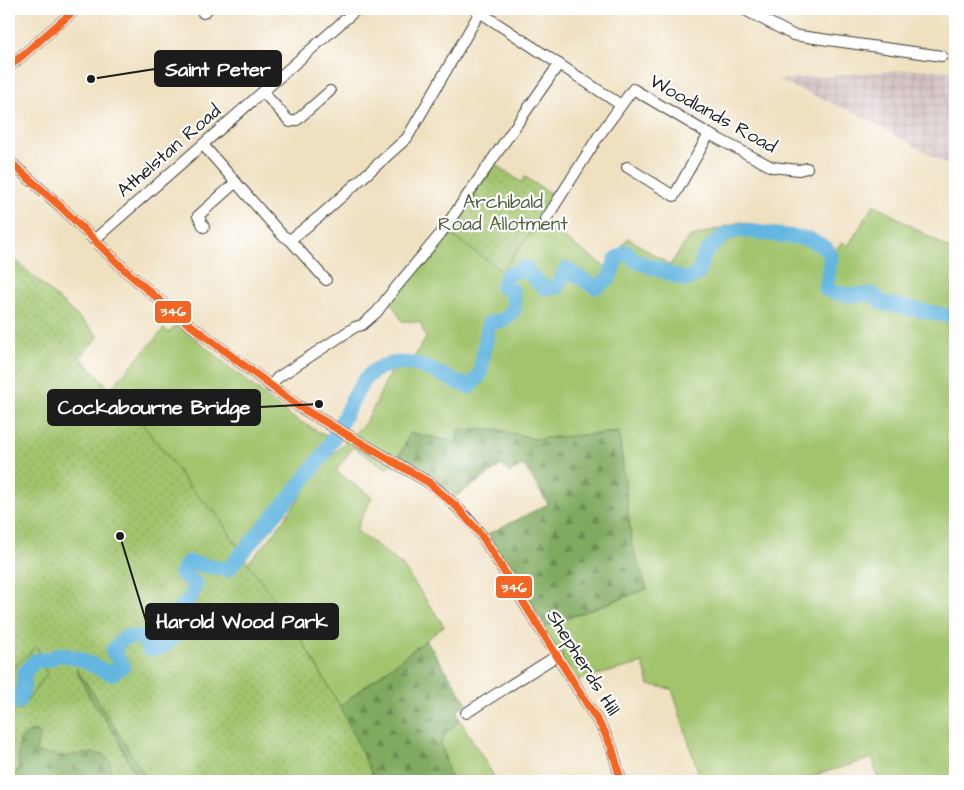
<svg xmlns="http://www.w3.org/2000/svg" width="964" height="790" font-family="'Architects Daughter',sans-serif">
<style>
.industrial{fill:url(#industrial-grid)}
.grass{fill:#a1c46d;stroke:#5e7044}
.forest{fill:url(#forest-firs);stroke:#4e633e}
.park{fill:url(#park-dots);stroke:#5e7044}
.lines{fill:none;stroke-linecap:round;stroke-linejoin:round}
.river{stroke:#64b6e0;stroke-width:15}
.minor-casing{stroke:#3c3935;stroke-width:12}
.minor{stroke:#fff;stroke-width:10}
.bus-1-casing{stroke:#fff;stroke-width:11}
.bus-1{stroke:#f26522;stroke-width:8}
.labels{text-anchor:middle;dominant-baseline:central;stroke-width:4.5;stroke-linejoin:round;paint-order:stroke}
.street-label{font-size:19px;fill:#1c1c1c;stroke:#fff}
.park-label{font-size:19px;fill:#515f3c;stroke:#fff}
.leader{fill:none;stroke:#1c1c1c;stroke-width:2}
.callout-dot{fill:#1c1c1c;stroke:#fff;stroke-width:2}
.callout{fill:#1c1c1c;stroke:#1c1c1c;stroke-width:2}
.callout-label{font-size:20px;text-anchor:middle;font-weight:bold;fill:#fff}
.line-badge{stroke:#fff;stroke-width:2}
.badge-label{font-size:14px;text-anchor:middle;font-weight:bold;fill:#fff}
</style>
<defs>
<pattern id="industrial-grid" width="8" height="8" patternUnits="userSpaceOnUse" patternTransform="scale(1.25)"><rect width="8" height="8" fill="#d2bfc0"/><path d="M0 4h8M4 0v8" fill="none" stroke="#b4a4a4"/></pattern>
<pattern id="forest-firs" width="22" height="20" patternUnits="userSpaceOnUse" patternTransform="scale(1.25)"><rect width="22" height="20" fill="#80aa60"/><path d="M5 1l3.5 6h-7zM16 11l3.5 6h-7z" fill="#688a4e"/></pattern>
<pattern id="park-dots" width="8" height="8" patternUnits="userSpaceOnUse" patternTransform="scale(1.25)"><rect width="8" height="8" fill="#a1c46d"/><path d="M2 2h.1M6 6h.1" fill="none" stroke="#8aa85e" stroke-width="1.8" stroke-linecap="round"/></pattern>
</defs>
<rect width="100%" height="100%" fill="#fff"/>
<filter id="ink" filterUnits="userSpaceOnUse"><feTurbulence type="fractalNoise" baseFrequency=".02" numOctaves="2"/><feDisplacementMap in="SourceGraphic" scale="10" xChannelSelector="R" yChannelSelector="G"/><feConvolveMatrix kernelMatrix="1 2 1 2 8 2 1 2 1" color-interpolation-filters="sRGB"/></filter>
<filter id="wash" filterUnits="userSpaceOnUse"><feTurbulence type="fractalNoise" baseFrequency=".0096" numOctaves="4" result="noise"/><feDisplacementMap in="SourceGraphic" scale="20" xChannelSelector="R" yChannelSelector="G"/><feGaussianBlur stdDeviation="1.12" result="paint"/><feColorMatrix in="noise" values="0 0 0 0 0 0 0 0 0 0 0 0 0 0 0 0 0 1.4 0 .05"/><feComposite in="paint" operator="in"/></filter>
<g filter="url(#wash)">
<rect width="100%" height="100%" fill="#efe0c0"/>
<path class="industrial" d="M915,69L955,71V169L858,114L777,80Z"/>
<g class="grass">
<path d="M874,204L955,252V781H878L873,758L794,781H701L672,689L649,685L643,663L574,681L541,628L647,589L632,546L619,432L534,439L497,429L456,442L410,433L400,455L387,469L353,447L336,471L372,497L356,530L402,565L444,626L340,706L299,636L248,563L268,541L284,520L320,467L365,423L376,403L390,372L406,366L416,354L426,338L420,322L402,321L389,298L403,282L427,263L447,232L502,271L540,221L607,268L628,238L670,265L688,238L740,222L814,238L827,243L835,250L842,242L848,246Z"/>
<path d="M177,324L290,416L332,439L324,454L242,553L216,513L191,489L163,450L133,413L110,389L164,329L169,333Z"/>
<path d="M37,646L44,668L48,673L21,710L9,711V672Z"/>
<path d="M460,720L497,781H451L441,743L447,732Z"/>
</g>
<g class="forest">
<path d="M459,429H497L534,439L619,432L632,546L647,589L545,626L488,534L548,504L524,465L509,473L502,465L455,497L435,479L400,455L410,433L456,442Z"/>
<path d="M426,640L467,703L459,709L457,714L460,720L447,732L441,743L451,781H375L340,706Z"/>
<path d="M73,666L164,781H138L116,736L90,698Z"/>
<path d="M36,730L41,736L37,745L64,756L91,753L103,754L110,762L112,781H11L19,767L18,752L20,739L29,732Z"/>
</g>
<g class="park">
<path d="M495,164L521,182L525,177L556,197L502,271L447,232Z"/>
<path d="M9,254L99,336L80,357L133,413L163,450L191,489L216,513L248,563L299,636L340,706L375,781H148L95,695L76,669L90,698L116,736L138,781H112L110,762L103,754L91,753L64,756L36,753L37,745L41,736L36,730L29,732L20,739L18,752L19,767L11,781H9V711L21,710L47,673L44,668L37,646L9,672Z"/>
</g>
<g class="lines">
<path class="river" d="M9,698L18,702L23,690L25,672L35,661L50,659L60,654L80,659L111,674L123,666L112,651L125,637H143L149,649L163,647L182,629L172,616L189,600L196,584L181,573L188,562L228,570C259,531 294,495 323,455C334,440 341,421 350,405C360,386 368,368 391,364C419,358 444,378 469,387L480,375L489,323L503,320L514,310L513,291L502,287L506,276L526,267L532,277L545,288L557,287L566,269L595,287L609,279L616,259L627,252L636,261L686,280L698,274L703,257L712,245L726,234L740,230L809,239L826,248L831,256L826,289C841,297 857,295 873,294L882,303L955,317"/>
</g>
</g>
<g filter="url(#ink)">
<g class="lines">
<g class="minor-casing">
<g id="minor">
<path d="M475,9L621,105"/>
<path d="M743,9L793,35L942,56"/>
<path d="M203,13L208,9"/>
<path d="M9,67L76,9"/>
<path d="M263,92L290,122L297,120L330,91"/>
<path d="M203,145L282,235L290,240L326,280"/>
<path d="M9,161L61,207L127,272L173,312L298,406L428,482C449,498 466,515 482,536L604,731L612,748L621,781"/>
<path d="M627,167L674,196L709,134"/>
<path d="M546,219L598,137L633,89L709,134L772,167L799,170L807,168"/>
<path d="M204,227L198,216L236,182"/>
<path d="M94,240L357,9"/>
<path d="M290,240L320,216L407,138L480,12"/>
<path d="M271,387L277,378L355,327L362,325L377,312L388,297L441,233L559,64"/>
<path d="M466,713L558,655"/>
</g>
</g>
<use href="#minor" class="minor"/>
<g class="bus-1-casing">
<g id="bus-1">
<path d="M9,67L76,9"/>
<path d="M9,161L61,207L127,272L173,312L298,406L428,482L457,507L482,536L604,731L612,748L621,781"/>
</g>
</g>
<use href="#bus-1" class="bus-1"/>
</g>
</g>
<g class="labels">
<g class="street-label">
<text transform="translate(713 114) rotate(29)">Woodlands Road</text>
<text transform="translate(169 151) rotate(-41)">Athelstan Road</text>
<text transform="translate(583 663) rotate(58)">Shepherds Hill</text>
</g>
<g class="park-label">
<text x="503" y="202">Archibald<tspan x="503" dy="22">Road Allotment</tspan></text>
</g>
</g>
<path class="leader" d="M91 79L155 69M319 404L260 407M120 536L146 621"/>
<g class="callout-dot">
<circle cx="91" cy="79" r="5"/>
<circle cx="319" cy="404" r="5"/>
<circle cx="120" cy="536" r="5"/>
</g>
<g class="callout">
<rect x="155" y="51" width="126" height="35" rx="5"/>
<rect x="48" y="390" width="212" height="35" rx="5"/>
<rect x="146" y="604" width="192" height="35" rx="5"/>
</g>
<g class="callout-label">
<text x="218" y="76">Saint Peter</text>
<text x="154" y="414">Cockabourne Bridge</text>
<text x="242" y="628">Harold Wood Park</text>
</g>
<g class="line-badge">
<rect x="154" y="300" width="38" height="24" rx="5" fill="#f26522"/>
<rect x="495" y="575" width="38" height="24" rx="5" fill="#f26522"/>
</g>
<g class="badge-label">
<text x="173" y="316">346</text>
<text x="514" y="592">346</text>
</g>
<rect width="964" height="790" fill="none" stroke="#fff" stroke-width="30"/>
</svg>
